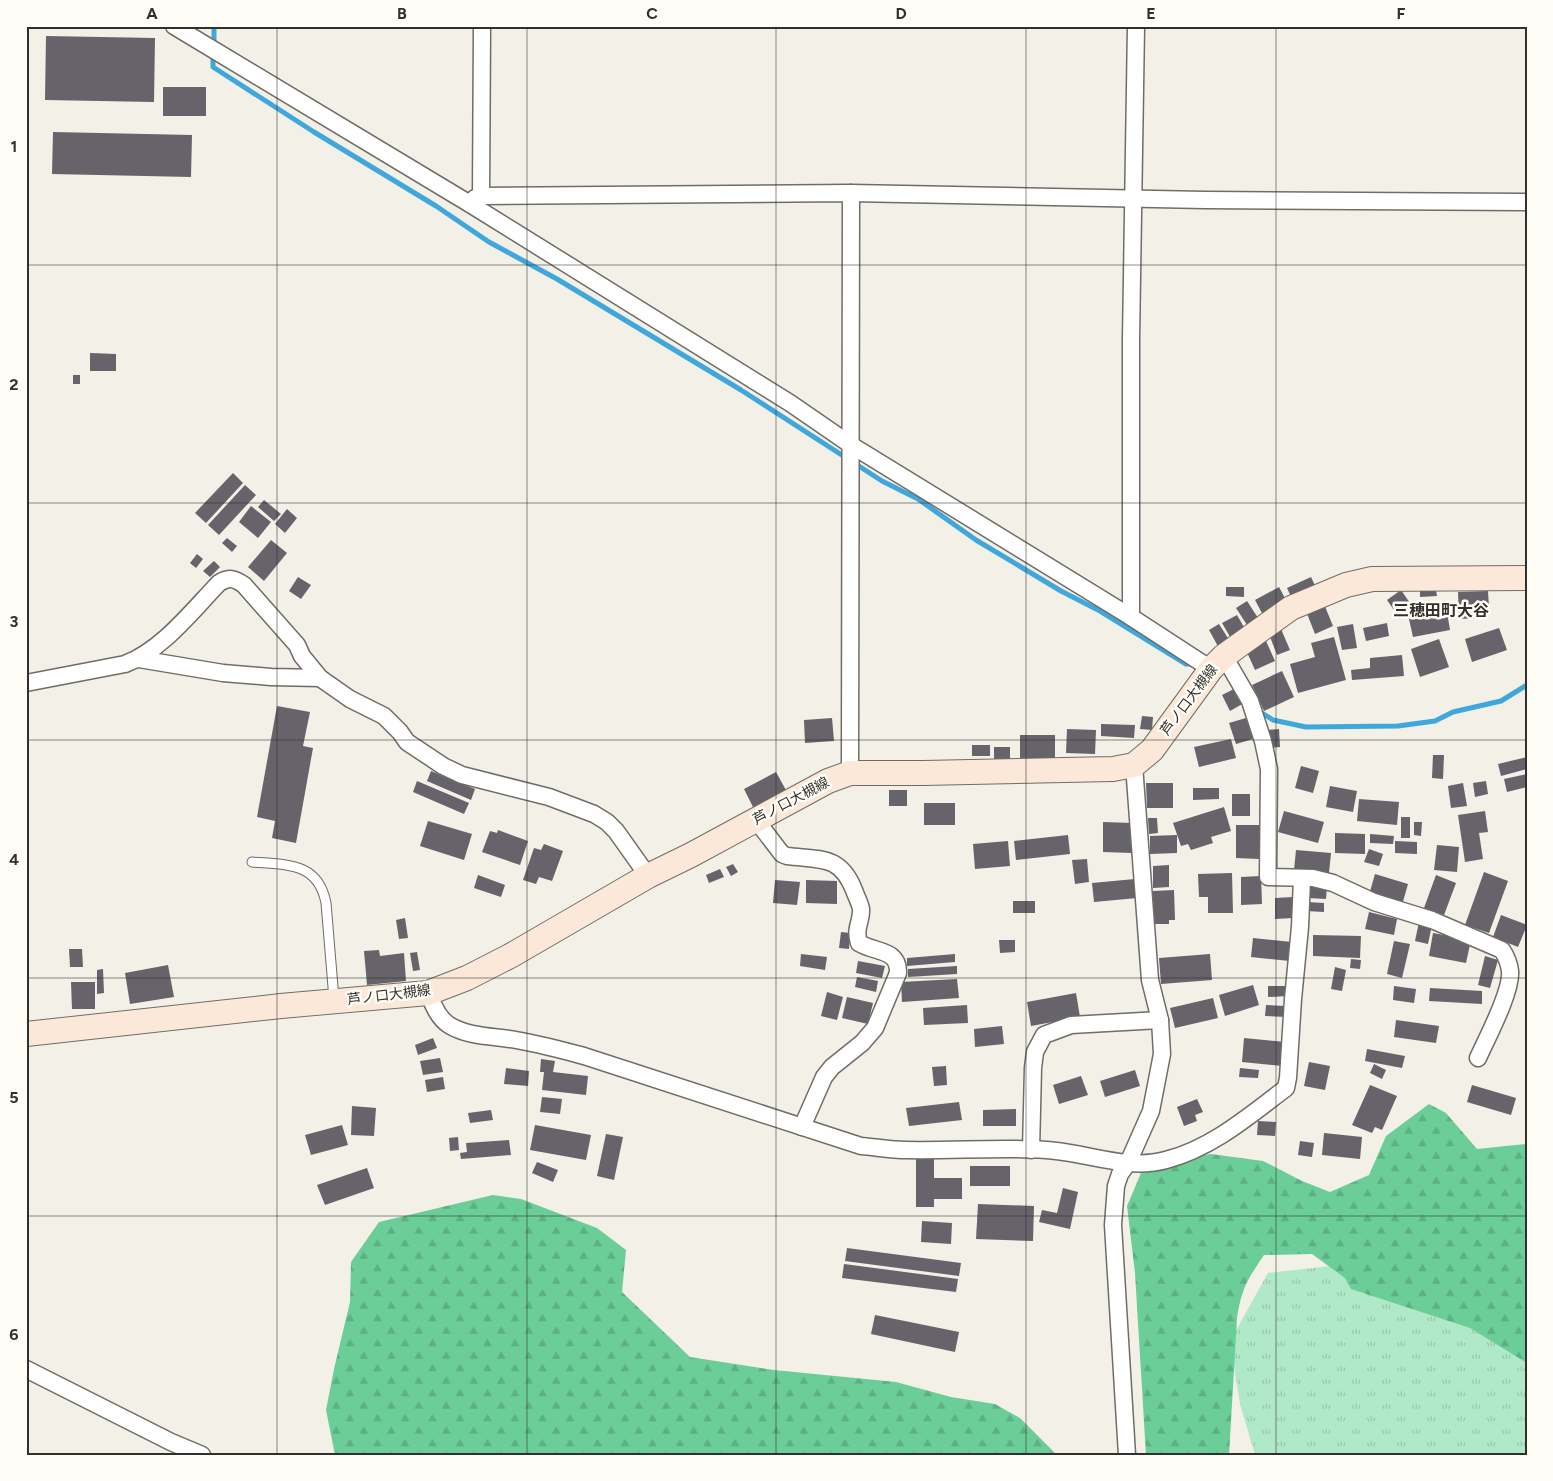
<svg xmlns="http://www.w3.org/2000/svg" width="1553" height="1481" font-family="Figtree,'Noto Sans JP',sans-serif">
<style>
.grass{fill:url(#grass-tufts)}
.forest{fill:url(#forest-firs)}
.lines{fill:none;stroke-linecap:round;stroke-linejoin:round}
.stream{stroke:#3fa7db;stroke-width:5}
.building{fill:#66636a}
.lane-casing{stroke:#6f6d66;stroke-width:11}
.street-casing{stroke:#6f6d66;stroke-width:19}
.secondary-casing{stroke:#6f6d66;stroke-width:26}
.lane{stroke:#fff;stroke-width:9}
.street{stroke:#fff;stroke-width:16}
.secondary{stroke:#fbe8d9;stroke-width:24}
.grid{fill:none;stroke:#30302c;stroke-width:1;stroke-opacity:0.55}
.labels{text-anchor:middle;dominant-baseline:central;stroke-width:5;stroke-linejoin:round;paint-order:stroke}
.street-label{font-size:14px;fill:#30302c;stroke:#fffdf6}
.quarter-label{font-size:16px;font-weight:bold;fill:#30302c;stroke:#fffdf6}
.neatline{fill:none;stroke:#30302c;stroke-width:2}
.grid-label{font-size:16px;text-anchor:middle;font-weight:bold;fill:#30302c}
</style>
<defs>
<pattern id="grass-tufts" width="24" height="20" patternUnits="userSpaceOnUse" patternTransform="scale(1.25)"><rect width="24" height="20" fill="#b0e9c7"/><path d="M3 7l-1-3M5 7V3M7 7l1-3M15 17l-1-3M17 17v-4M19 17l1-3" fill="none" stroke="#98c8ab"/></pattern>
<pattern id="forest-firs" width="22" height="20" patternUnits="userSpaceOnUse" patternTransform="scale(1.25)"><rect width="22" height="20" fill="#6bcd98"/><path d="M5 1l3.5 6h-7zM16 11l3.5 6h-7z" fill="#5db083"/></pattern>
</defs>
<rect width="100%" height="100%" fill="#f2f0e7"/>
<path class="grass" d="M1358,1263L1527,1351V1455H1255L1240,1404L1230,1341L1268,1273Z"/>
<g class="forest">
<path d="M1429,1104L1446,1113L1477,1149L1527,1144V1363L1470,1328L1351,1289L1345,1278L1312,1254L1264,1255C1247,1280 1242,1288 1237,1318L1229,1455H1146L1135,1273L1127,1206L1141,1173L1192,1157L1211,1154L1263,1161L1302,1181L1330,1192L1369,1175L1386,1136Z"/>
<path d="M493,1195L521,1199L597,1228L626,1250L622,1292L690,1357L774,1370L896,1382L951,1397L995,1404L1020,1418L1057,1455H335L326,1410L334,1369L350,1302L351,1262L379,1222Z"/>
</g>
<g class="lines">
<g class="stream">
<path d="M214,46V26"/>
<path d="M213,54V67L314,132L436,206L489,242L557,279L741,390L882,481L918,499L976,540L1061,591L1100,611L1186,664H1195"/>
<path d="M1259,711L1273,720L1306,727L1398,726L1435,721L1453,712L1501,701L1527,685"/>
</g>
</g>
<g class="building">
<path d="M46,36L155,38L154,102L45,100Z"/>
<rect x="163" y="87" width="43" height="29"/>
<path d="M53,132L192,135L191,177L52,174Z"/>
<path d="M90,353L116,354V371H90Z"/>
<rect x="73" y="375" width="7" height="9"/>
<path d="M233,473L243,483L206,523L195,513Z"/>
<path d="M245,485L256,495L219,535L208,525Z"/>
<path d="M264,500L281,514L274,521L258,507Z"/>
<path d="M251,506L271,522L258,538L239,522Z"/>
<path d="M287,509L297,518L285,533L275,524Z"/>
<path d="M227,538L237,546L232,552L222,543Z"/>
<path d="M271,540L287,553L264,581L248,567Z"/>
<path d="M197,554L203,559L196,568L190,563Z"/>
<path d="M214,561L220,567L210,577L203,571Z"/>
<path d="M298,577L311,585L301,599L289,591Z"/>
<path d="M1311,577L1317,590L1293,601L1287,588Z"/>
<path d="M1226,587H1244V597L1226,596Z"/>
<path d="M1279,587L1287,602L1263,615L1255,600Z"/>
<path d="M1401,590L1414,609L1400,619L1387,600Z"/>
<path d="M1436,590L1437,596L1420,597V591Z"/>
<path d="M1488,591L1489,608H1480V618L1459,619L1458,592Z"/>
<path d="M1247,601L1260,621L1249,628L1236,608Z"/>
<path d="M1324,604L1333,626L1315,634L1306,611Z"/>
<path d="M1447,612L1450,630L1413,637L1409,619Z"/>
<path d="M1237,615L1248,634L1233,642L1222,623Z"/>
<path d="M1387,623L1389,636L1366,641L1363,628Z"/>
<path d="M1219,624L1231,643L1220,650L1209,630Z"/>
<path d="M1353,624L1357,648L1342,650L1337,627Z"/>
<path d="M1499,628L1507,650L1472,662L1465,639Z"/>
<path d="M1281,629L1290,650L1277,655L1269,634Z"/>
<path d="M1334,637L1346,680L1298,693L1290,664L1315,657L1311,643Z"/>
<path d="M1439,639L1449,667L1420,677L1411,649Z"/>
<path d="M1266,641L1275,661L1255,670L1246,650Z"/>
<path d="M1402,655L1404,676L1352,680L1351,670L1370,668V658Z"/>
<path d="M1282,671L1294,697L1264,711L1252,685Z"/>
<path d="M1236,688L1244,703L1230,711L1222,695Z"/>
<path d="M277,706L310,712L303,746L313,748L296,843L272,838L275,821L257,817Z"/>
<path d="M1142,716L1153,717L1152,730L1140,729Z"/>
<path d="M832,718L834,741L805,743L804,720Z"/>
<path d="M1246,718L1253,739L1236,744L1229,723Z"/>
<path d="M1101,724L1135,725L1134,738L1101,736Z"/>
<path d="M1067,729L1096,730L1095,754L1066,753Z"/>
<path d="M1279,729L1280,747L1269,748L1267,730Z"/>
<rect x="1020" y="735" width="35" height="25"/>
<path d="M1231,739L1236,758L1199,767L1194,747Z"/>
<rect x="972" y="745" width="18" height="11"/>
<rect x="994" y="747" width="16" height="12"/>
<path d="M1433,755H1444L1443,779L1432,778Z"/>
<path d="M1527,757V769L1501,776L1498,764Z"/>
<path d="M1301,766L1319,771L1313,793L1295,788Z"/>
<path d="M431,771L475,789L471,800L427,781Z"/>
<path d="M776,772L787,792L754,809L744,789Z"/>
<path d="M1527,774V787L1507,792L1504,779Z"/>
<path d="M417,781L469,803L464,814L413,792Z"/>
<path d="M1486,781L1488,794L1475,797L1473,783Z"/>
<path d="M1146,783H1173V808H1147Z"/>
<path d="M1463,783L1467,806L1451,808L1448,786Z"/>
<path d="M1330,786L1357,791L1353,812L1326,807Z"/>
<path d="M1193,788H1219V799L1193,800Z"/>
<rect x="889" y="790" width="18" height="16"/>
<rect x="1232" y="794" width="18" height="22"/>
<path d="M1359,799L1399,802L1397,825L1357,821Z"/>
<rect x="924" y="803" width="31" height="22"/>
<path d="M1224,807L1231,831L1211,837L1213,843L1191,850L1188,844L1181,846L1173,823Z"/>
<path d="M1284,811L1324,822L1318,843L1278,832Z"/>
<path d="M1485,811L1488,832L1479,833L1483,859L1465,862L1458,815Z"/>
<rect x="1401" y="817" width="9" height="21"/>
<path d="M1148,818H1157L1158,833L1149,834Z"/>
<path d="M428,821L472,834L464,860L420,846Z"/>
<path d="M1103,822L1133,823L1132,853L1103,852Z"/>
<path d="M1414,822H1422L1421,836L1414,835Z"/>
<path d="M1236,825H1260L1259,859L1236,858Z"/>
<path d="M498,830L528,841L520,865L482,852L490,831L497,833Z"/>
<path d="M1335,833L1365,834V854L1335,853Z"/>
<path d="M1370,834L1394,836L1393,844L1370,843Z"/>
<path d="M1068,835L1070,854L1016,860L1014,841Z"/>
<path d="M1177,835V853L1150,854V836Z"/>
<path d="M1008,841L1010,866L975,869L973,844Z"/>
<path d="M1395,841L1417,842V854L1395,853Z"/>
<path d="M544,844L563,851L552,881L539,877L536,884L523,880L534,848L541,850Z"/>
<path d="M1437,845L1459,847L1457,872L1434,870Z"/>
<path d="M1369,849L1383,854L1379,866L1364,862Z"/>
<path d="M1296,850L1331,853L1329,873L1294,870Z"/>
<path d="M1087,859L1089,882L1075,884L1072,860Z"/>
<path d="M733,864L738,872L731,876L726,867Z"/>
<path d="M1169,865V887L1153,888V866Z"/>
<path d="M720,869L724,877L709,883L706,875Z"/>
<path d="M1484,872L1508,881L1489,933L1465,925Z"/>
<path d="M1232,873L1233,913H1208V897H1199L1198,874Z"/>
<path d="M1375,874L1408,884L1402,905L1369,895Z"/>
<path d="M478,875L505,885L501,897L474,888Z"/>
<path d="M1436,875L1456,883L1444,915L1424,908Z"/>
<path d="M1261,876L1262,904L1241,905V877Z"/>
<path d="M1135,879L1137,898L1094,902L1092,883Z"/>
<path d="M775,880L800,882L797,905L773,903Z"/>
<path d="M806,880L837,881V904L806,903Z"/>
<path d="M1309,885L1327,886L1326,899L1308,898Z"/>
<path d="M1174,890L1175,920H1169V924H1153V891Z"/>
<path d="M1293,897V918L1275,919V898Z"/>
<rect x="1013" y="901" width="22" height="12"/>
<path d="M1307,902L1324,903V912L1306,911Z"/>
<path d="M1369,912L1397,919L1394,935L1365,929Z"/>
<path d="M1501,915L1527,925L1518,947L1493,937Z"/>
<path d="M405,918L408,938L399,939L396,920Z"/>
<path d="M1419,922L1432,925L1428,944L1415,941Z"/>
<path d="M841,932L850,933L849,949L839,948Z"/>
<path d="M1433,933L1471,940L1466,963L1429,956Z"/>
<path d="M1313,935L1361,936L1360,958L1313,956Z"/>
<path d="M1253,938L1292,942L1290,961L1251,957Z"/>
<path d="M999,940H1015V952L1000,953Z"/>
<path d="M1394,941L1410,944L1402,978L1387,974Z"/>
<path d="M69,949H82L83,967H70Z"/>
<path d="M379,950L380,956L404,953L406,981L367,985L364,951Z"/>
<path d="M417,952L420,970L413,971L410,953Z"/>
<path d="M801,954L827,957L825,970L800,966Z"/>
<path d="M955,954V962L907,966V958Z"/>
<path d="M1210,954L1212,980L1161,984L1159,958Z"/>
<path d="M1485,956L1498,960L1490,988L1478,985Z"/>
<path d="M1351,959L1361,960L1360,969L1350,968Z"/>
<path d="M858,961L885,966L882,978L856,973Z"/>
<path d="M168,965L174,997L130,1004L125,973Z"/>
<path d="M957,966V974L908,977V969Z"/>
<path d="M1335,967L1346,970L1342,991L1331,989Z"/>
<path d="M103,969L104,993L97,994V970Z"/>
<path d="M857,977L878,981L876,992L855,987Z"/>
<path d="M957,979L959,998L902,1002L901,982Z"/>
<path d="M71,982H95V1009H72Z"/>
<path d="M1253,985L1259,1005L1225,1016L1219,995Z"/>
<path d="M1268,986H1289V996L1268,997Z"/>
<path d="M1394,986L1416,989L1414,1003L1393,1000Z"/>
<path d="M1430,988L1482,991V1004L1429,1001Z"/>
<path d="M827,992L843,997L837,1020L821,1016Z"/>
<path d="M1076,993L1080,1017L1031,1026L1027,1002Z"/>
<path d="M847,997L873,1003L868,1024L842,1018Z"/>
<path d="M1213,998L1218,1018L1175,1028L1170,1008Z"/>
<path d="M967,1005L968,1023L924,1025L923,1008Z"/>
<path d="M1266,1005L1286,1006V1017L1265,1016Z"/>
<path d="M1396,1020L1439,1026L1436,1043L1394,1037Z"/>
<path d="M1002,1026L1004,1044L975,1047L974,1029Z"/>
<path d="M433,1038L437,1048L418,1055L415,1045Z"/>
<path d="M1244,1038L1285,1042L1283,1066L1242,1062Z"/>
<path d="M1367,1049L1405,1056L1402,1068L1365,1061Z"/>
<path d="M440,1058L443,1072L423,1075L420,1061Z"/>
<path d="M541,1059L555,1061L553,1072L588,1076L586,1095L542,1090L544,1072H540Z"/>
<path d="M1309,1062L1330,1066L1325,1090L1304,1086Z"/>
<path d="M1374,1064L1386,1070L1382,1079L1370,1073Z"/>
<path d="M946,1066L947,1085L934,1086L932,1067Z"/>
<path d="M506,1068L529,1071L528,1086L504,1084Z"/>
<path d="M1240,1068L1259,1070L1258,1078L1239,1077Z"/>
<path d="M1135,1070L1140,1086L1105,1097L1100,1081Z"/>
<path d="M1081,1076L1088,1095L1059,1104L1053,1085Z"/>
<path d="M443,1077L445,1089L427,1092L425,1080Z"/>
<path d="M1370,1085L1397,1096L1382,1130L1375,1127L1372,1133L1352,1125Z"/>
<path d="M1472,1085L1516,1098L1511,1115L1467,1102Z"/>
<path d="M542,1097L562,1099L560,1114L540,1112Z"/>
<path d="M1197,1099L1203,1112L1195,1115L1197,1121L1184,1126L1177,1107Z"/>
<path d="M959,1102L962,1120L909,1126L906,1108Z"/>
<path d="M352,1106L376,1108L374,1136L351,1135Z"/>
<path d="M1016,1109V1126H983V1110Z"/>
<path d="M491,1110L493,1120L470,1123L468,1113Z"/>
<path d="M1258,1121L1276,1122L1275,1136L1257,1135Z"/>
<path d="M342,1125L348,1145L311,1155L305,1135Z"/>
<path d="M535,1125L591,1135L586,1160L530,1150Z"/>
<path d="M1324,1133L1362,1137L1360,1159L1322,1155Z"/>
<path d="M606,1134L623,1137L614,1180L597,1176Z"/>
<path d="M458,1137L459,1150L450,1151L449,1138Z"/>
<path d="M509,1140L511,1155L461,1159L460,1153L467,1152L466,1143Z"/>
<path d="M1300,1141L1314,1143L1312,1157L1298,1155Z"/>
<path d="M916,1159H934V1178H962V1199H934V1207H916Z"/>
<path d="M537,1162L558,1170L553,1182L532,1173Z"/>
<rect x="970" y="1166" width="40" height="20"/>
<path d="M367,1168L374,1188L325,1205L317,1185Z"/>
<path d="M1063,1188L1078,1192L1070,1229L1039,1222L1042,1210L1057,1213Z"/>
<path d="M978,1204L1034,1206L1033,1241L976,1239Z"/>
<path d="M922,1221L952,1223L951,1244L921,1242Z"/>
<path d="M847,1248L961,1263L959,1276L845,1261Z"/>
<path d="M844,1264L958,1279L956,1292L842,1278Z"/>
<path d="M875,1315L959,1332L955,1352L871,1334Z"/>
</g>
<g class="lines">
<g class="lane-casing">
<path id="lane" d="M252,862C287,865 318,862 326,903L334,999"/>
</g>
<g class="street-casing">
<g id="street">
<path d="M174,26L470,204L790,403L851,445L1131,617L1211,669"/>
<path d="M481,196L482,26"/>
<path d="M470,204L475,198L481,196L851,193L1205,200L1527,202"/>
<path d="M1131,617V339L1136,26"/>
<path d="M1224,656L1250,701L1263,741L1269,769L1268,877L1313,878L1333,883L1374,902L1432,920L1502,950C1506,956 1509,963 1510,971C1512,991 1487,1038 1478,1058"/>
<path d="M139,659L223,673L271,677L320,678"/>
<path d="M26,683L125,664C162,650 192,611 219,583C229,577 234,578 244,585L297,645L302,656L320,678L350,699L384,716L400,732L407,742L443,766L462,775L549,797L594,814L607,822L616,831L648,876"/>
<path d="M850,773L851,193"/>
<path d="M756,820L782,854L787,856C821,860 840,855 854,890C856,896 860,903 861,909C862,922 854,927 859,943C876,953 899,949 898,973L875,1028L862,1043L832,1067L824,1077L802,1127"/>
<path d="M428,993C433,1004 438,1018 449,1025C468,1037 494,1036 516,1040C539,1044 562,1050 584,1056L861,1146C875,1147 891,1150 906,1150C953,1151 999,1147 1046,1150C1085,1152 1127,1171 1166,1160C1212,1148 1249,1116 1286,1088L1288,1078L1293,999L1300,927L1302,879"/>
<path d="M1031,1150L1033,1068L1035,1052L1044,1035L1071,1025L1160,1020"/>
<path d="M26,1369L171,1442L202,1455"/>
<path d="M1127,1455L1113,1225L1116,1186L1120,1174L1128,1163L1151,1111L1162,1054L1160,1020L1150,980L1134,765"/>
</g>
</g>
<g class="secondary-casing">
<path id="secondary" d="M26,1034L281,1006L428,993L467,978L510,956L648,876L691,855L828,781L850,773H923L1113,769L1134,765L1152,750L1211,669L1224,656L1291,608L1346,585L1372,579L1527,578"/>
</g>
<use href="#lane" class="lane"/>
<use href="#street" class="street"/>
<use href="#secondary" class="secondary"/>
</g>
<path class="grid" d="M277,26V1455M527,26V1455M776,26V1455M1026,26V1455M1276,26V1455M26,265H1527M26,503H1527M26,740H1527M26,978H1527M26,1216H1527"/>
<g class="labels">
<g class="street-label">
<text transform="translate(1189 700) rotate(-53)">芦ノ口大槻線</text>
<text transform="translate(791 801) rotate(-28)">芦ノ口大槻線</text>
<text transform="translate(389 995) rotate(-7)">芦ノ口大槻線</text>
</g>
<g class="quarter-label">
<text x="1441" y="610">三穂田町大谷</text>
</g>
</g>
<rect width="1553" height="1481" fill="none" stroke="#fffdf6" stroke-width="55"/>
<rect x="28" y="28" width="1498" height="1426" class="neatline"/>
<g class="grid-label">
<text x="152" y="19">A</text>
<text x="402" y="19">B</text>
<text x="652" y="19">C</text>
<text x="901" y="19">D</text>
<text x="1151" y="19">E</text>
<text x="1401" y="19">F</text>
<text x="14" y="152">1</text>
<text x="14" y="390">2</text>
<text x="14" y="627">3</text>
<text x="14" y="865">4</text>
<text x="14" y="1103">5</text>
<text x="14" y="1340">6</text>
</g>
</svg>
